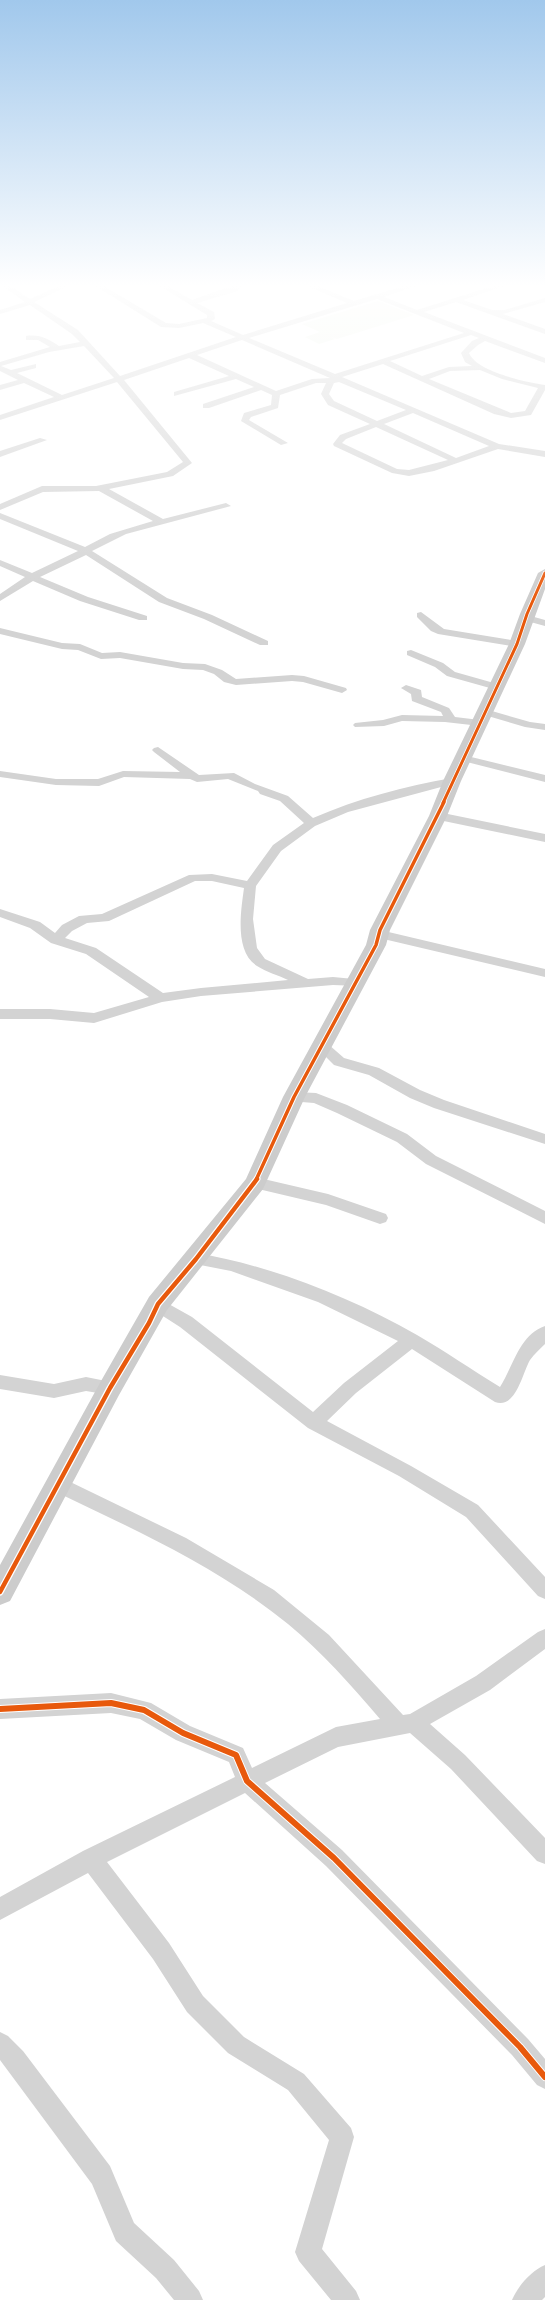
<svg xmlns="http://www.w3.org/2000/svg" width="545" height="2300" font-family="Quicksand,sans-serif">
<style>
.green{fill:#f0f5eb}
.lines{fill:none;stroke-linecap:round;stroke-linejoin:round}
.street{fill:#d3d3d3;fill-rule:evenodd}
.secondary{fill:#ccc;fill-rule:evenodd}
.cycleway-far3-casing{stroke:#fff;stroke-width:4.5}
.cycleway-far2-casing{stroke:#fff;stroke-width:5.5}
.cycleway-far1-casing{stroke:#fff;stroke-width:7}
.cycleway-casing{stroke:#fff;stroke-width:8}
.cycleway-far3{stroke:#e8590c;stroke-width:3}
.cycleway-far2{stroke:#e8590c;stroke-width:3.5}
.cycleway-far1{stroke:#e8590c;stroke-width:4.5}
.cycleway{stroke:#e8590c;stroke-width:6}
</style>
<rect width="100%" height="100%" fill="#fff"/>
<path class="green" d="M378,301L414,315L337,339L331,337L335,339L319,344L305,337L320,332L302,324Z"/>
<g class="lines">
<g class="street">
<path d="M1,285H9L30,299L61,285H70L34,302L78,330L120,376L236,337L203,323L179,328L161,327L94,285H102L166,323L179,324L207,318V315L158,285H166L192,300L234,285H241L238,291L197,303L214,312L215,319L211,321L243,335L347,303L305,285H315L354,301L407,285H418L384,297L417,310L496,285H507L463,300L492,310H505L545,298V302L503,314L545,329V334L456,302L424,312L545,358V363L485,341L478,345L469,353C477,372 526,382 545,385V390L531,415L511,418L494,414L383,364L342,377L499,444L545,451V457L498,449L434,471L409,476L392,473L334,446L333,444L340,435L370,424L328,405L321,394L326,383H316L280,395L278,408L251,417L249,420L288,443L281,445L241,421L244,413L271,405L272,395L261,390L209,408H203V404L254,387L236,379L174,396V392L229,376L189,358L124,380L192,463L173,476L109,489L163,519L226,503L231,506L126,534L92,551L167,598L212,615L268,641V645H260L204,619L159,602L86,555L40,577L88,597L147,616V620H139L80,601L33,581L0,601V594L25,577L0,566V560L32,573L78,551L0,519V513L85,547L110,534L153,521L99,491L43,492L0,510V504L42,486H96L167,472L183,462L117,382L0,420V415L54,397L24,383L0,390V385L18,380L0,371V362L50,347L38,340H26V336C40,334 48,339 59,346L80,342L72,334L30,305L0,314V310L25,302ZM377,299L464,333L335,374L249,338ZM471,335L479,338L472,341L461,353L465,362L472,366L449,367L422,376L390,361ZM242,340L330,378L312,379L276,391L197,355ZM84,346L114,378L62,395L17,373L36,368V364L11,370L1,366L49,352ZM480,370L502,379L538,388L525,411L511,413L429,379L450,371ZM339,382L406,410L377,421L334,401L329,394L334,383ZM413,413L489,446L456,458L384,424ZM376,427L448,460L409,470L397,469L342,443L346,439Z"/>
<path d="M40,438L47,440L0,457V451Z"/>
<path d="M421,612L444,629L517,641L522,644L517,647L438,634L431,631L417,617V613Z"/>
<path d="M527,615L545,620V626L523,620L522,618Z"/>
<path d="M0,628L62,643L80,644L102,653L120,652L183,663L205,664L222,670L236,679L292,675L304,676L346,688L347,690L342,693L303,682L292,681L236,685L224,682L214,674L203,670L183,669L120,658L101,659L78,650L62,649L0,634Z"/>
<path d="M411,650L443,663L455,672L501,685L502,687L497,690L447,676L435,667L407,655V651Z"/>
<path d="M406,685L421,690L422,697L449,708L455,717L480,720L486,723L480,726L445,722L402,721L384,726L355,727L353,725L355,723L383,720L402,715L443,716L441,712L412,701L411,694L401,688Z"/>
<path d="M485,709L530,722L545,724V730L525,727L481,714L480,712Z"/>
<path d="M158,747L199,775L234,773L255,784L288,796L313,818C357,799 405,786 452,778L458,781L456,783L348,812L315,826L281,851L256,886L253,919L257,948L265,959L308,979L333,977L354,979L361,983L359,986L333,985L201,996L162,1002L94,1023L50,1019H0V1009H50L94,1013L149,997L86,954L51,943L30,928L0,917V909L40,922L55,933L62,925L79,916L102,914L189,875L212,874L247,881L273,845L304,823L280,801L260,794L258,791L228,779L197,782L190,779L124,777L99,786L56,785L0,777V771L56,779H98L123,771L180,772L154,752L152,750L154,748ZM195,881H212L244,888C241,911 234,951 257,966C266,972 278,975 288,980L201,988L163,993L96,948L65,938L72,931L87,923L109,921Z"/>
<path d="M463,755L545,775V782L459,760L457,758L459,756Z"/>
<path d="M438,812L545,834V842L434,819L432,816Z"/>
<path d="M380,930L545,969V977L375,937L373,934Z"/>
<path d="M323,1042L328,1044L344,1058L379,1068L420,1090L444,1100L545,1134V1144L434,1108L410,1098L369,1075L334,1065L316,1047L318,1044Z"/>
<path d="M294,1092L316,1093L347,1105L407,1134L436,1156L545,1211V1224L426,1164L397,1142L337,1113L314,1103L289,1101L287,1097L289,1093Z"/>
<path d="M255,1177L328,1194L386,1214L388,1218L386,1222L380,1224L326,1205L250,1187L247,1183L250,1179Z"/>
<path d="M196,1253C273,1266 350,1297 417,1335C445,1351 472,1370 500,1387C513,1367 519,1335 545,1326V1344C540,1349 534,1354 530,1360C522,1374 516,1409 495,1402L412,1349L356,1393L327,1421L411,1466L478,1505L545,1577V1599L538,1596L466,1517L399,1476L308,1428L180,1327L152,1309L150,1304L152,1299L158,1298L192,1317L313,1412L344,1383L398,1341L318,1302L231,1271L190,1263L188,1259L190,1255Z"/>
<path d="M0,1375L54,1384L86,1377L116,1383L119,1388L116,1393L110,1395L86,1391L54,1398L0,1389Z"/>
<path d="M58,1476L186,1538L274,1590L329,1635L403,1715L410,1714L476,1676L538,1632L545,1629V1649L490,1690L430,1724L465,1755L545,1838V1864L537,1861L451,1769L410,1733L338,1747L265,1783L342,1850L528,2039L545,2059V2089L537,2085L512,2055L326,1866L245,1793L107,1862L169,1943L203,1996L244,2037L304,2074L351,2128L354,2137L322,2249L356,2291L360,2300H331L299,2261L295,2252L329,2140L288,2090L228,2053L187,2012L153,1959L88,1873L0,1920V1897L83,1851L235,1777L229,1762L176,1740L140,1719L111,1713L0,1719V1699L111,1693L151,1703L190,1726L243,1748L252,1768L336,1727L380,1719C351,1685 322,1652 288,1624C217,1566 133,1529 52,1490L49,1484L52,1478Z"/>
<path d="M0,2032L8,2036L23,2051L110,2166L134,2223L174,2260L199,2291L203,2300H174L156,2278L116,2241L92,2184L0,2060Z"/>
<path d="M545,2265V2297L542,2300H512C518,2286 531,2271 545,2265Z"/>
</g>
<path class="secondary" d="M545,569V589L525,644L461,781L447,816L390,930L386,945L305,1097L263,1189L167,1310L119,1395L10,1601L0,1605V1565L101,1381L149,1297L246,1179L283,1097L366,945L370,930L429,816L443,781L509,644L520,614L538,573Z"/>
<g class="cycleway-far3-casing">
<path id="cycleway-far3" d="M443,803L517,644L527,614L545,573"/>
</g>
<g class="cycleway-far2-casing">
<path id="cycleway-far2" d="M256,1180L294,1097L376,945L380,930L444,802"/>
</g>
<g class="cycleway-far1-casing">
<path id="cycleway-far1" d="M0,1592L110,1388L149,1323L158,1304L196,1259L257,1179"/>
</g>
<g class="cycleway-casing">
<path id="cycleway" d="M0,1709L111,1703L144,1710L183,1733L236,1755L247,1781L334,1858L520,2047L545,2077"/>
</g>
<use href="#cycleway-far3" class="cycleway-far3"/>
<use href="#cycleway-far2" class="cycleway-far2"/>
<use href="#cycleway-far1" class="cycleway-far1"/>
<use href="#cycleway" class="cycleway"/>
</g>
<linearGradient id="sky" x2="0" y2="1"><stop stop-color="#a1c8ec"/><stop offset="0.47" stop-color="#fff"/><stop offset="1" stop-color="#fff" stop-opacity="0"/></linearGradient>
<rect width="545" height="607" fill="url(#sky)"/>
</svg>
